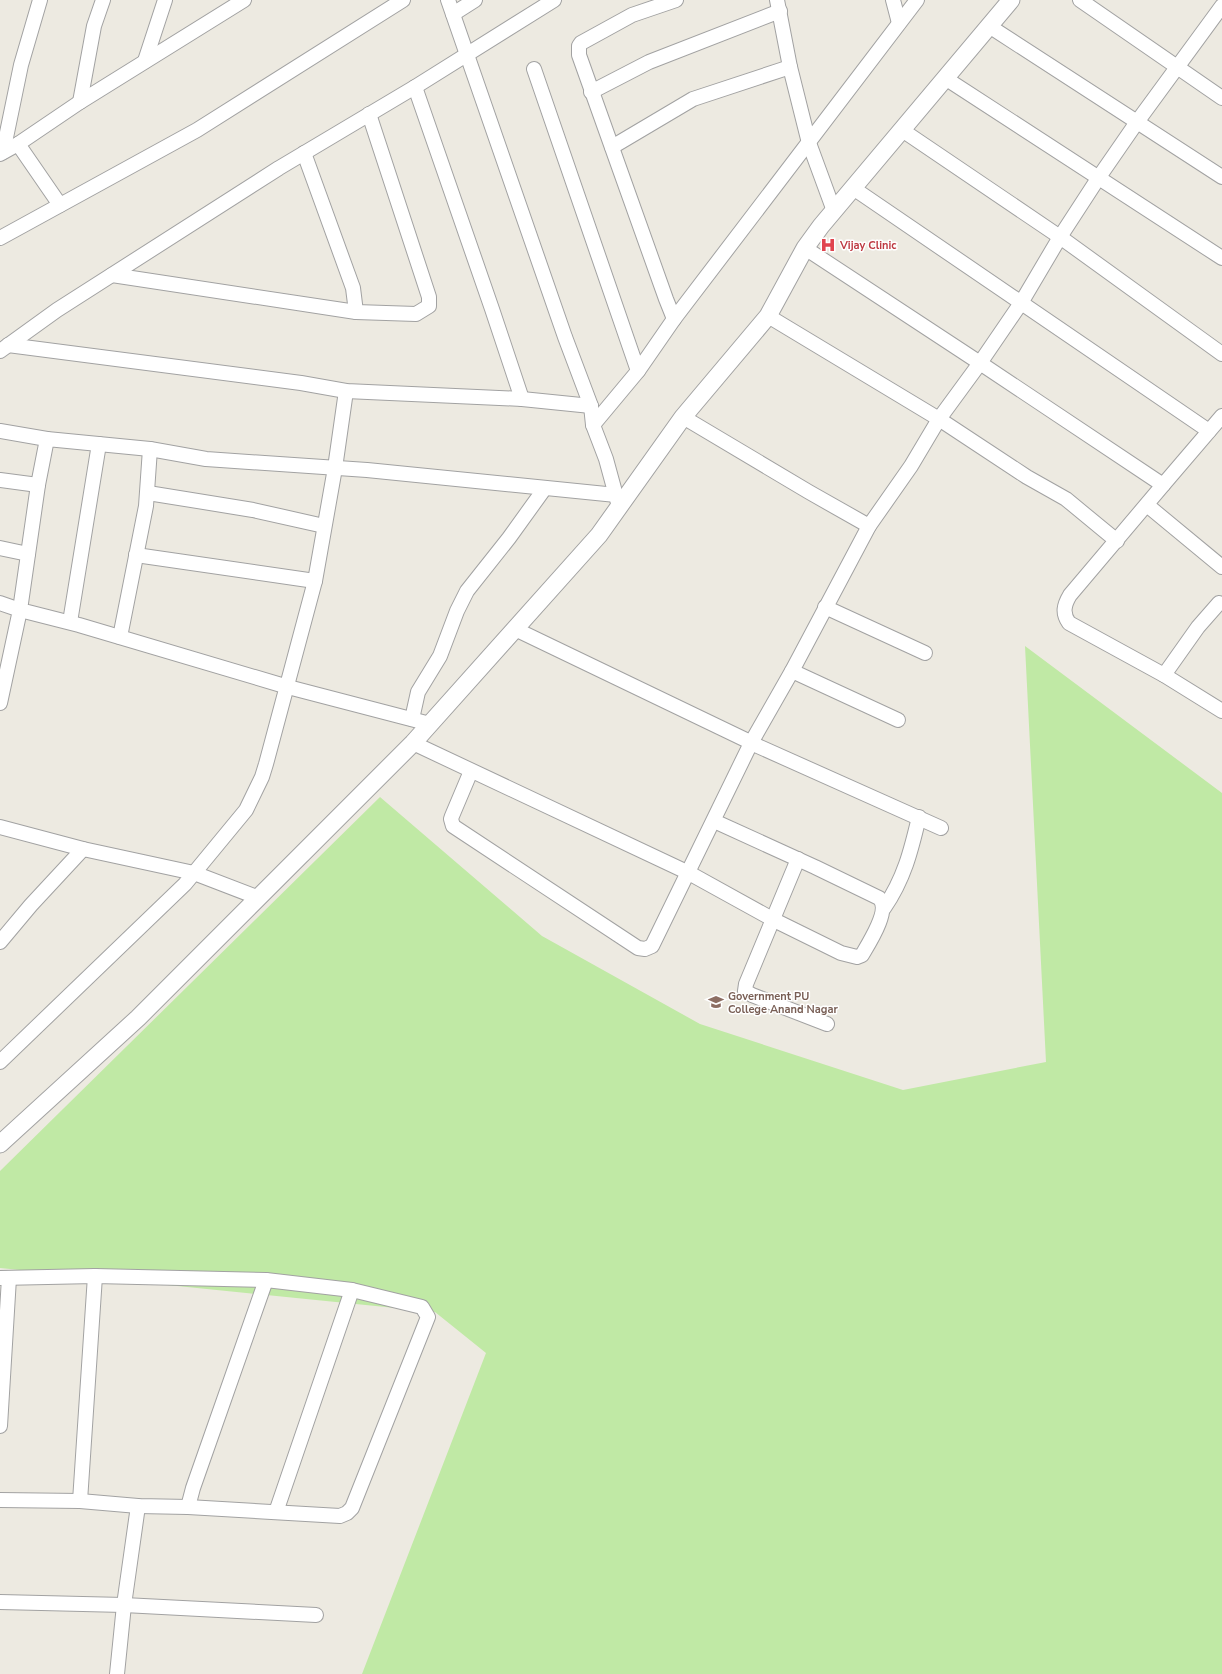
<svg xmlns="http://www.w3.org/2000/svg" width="1222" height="1674" font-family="'Nunito Sans',sans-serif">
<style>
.grass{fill:#c0e9a5}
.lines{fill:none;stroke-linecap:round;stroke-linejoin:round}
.minor-casing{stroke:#a2a2a2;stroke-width:16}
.tertiary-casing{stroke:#a2a2a2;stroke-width:19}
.minor{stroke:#fff;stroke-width:14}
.tertiary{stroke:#fff;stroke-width:17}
.labels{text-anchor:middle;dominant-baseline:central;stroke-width:3;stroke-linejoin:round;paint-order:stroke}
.health-label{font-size:11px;font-weight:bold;fill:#be3a42;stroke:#fff;text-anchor:start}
.education-label{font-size:11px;font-weight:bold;fill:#785e54;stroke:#fff;text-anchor:start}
</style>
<rect width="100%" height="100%" fill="#edeae1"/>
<path class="grass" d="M1025,646L1222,793V1674H362L486,1353L435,1312L0,1268V1171L380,797L542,936L700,1024L903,1090L1046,1062Z"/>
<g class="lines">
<g class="minor-casing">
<g id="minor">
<path d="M448,0L565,337L591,406L593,425L606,459L618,503"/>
<path d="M777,0L790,67L809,143L834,211"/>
<path d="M893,0L899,23"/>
<path d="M1080,0L1222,98"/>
<path d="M453,14L475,0"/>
<path d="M989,26L1222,177"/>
<path d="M145,61L165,0"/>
<path d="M534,69L638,371"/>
<path d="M945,78L1222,258"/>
<path d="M415,87L492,309L522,399"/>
<path d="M591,92L649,62L780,11"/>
<path d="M80,102L94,26L103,0"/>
<path d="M902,130L1060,237L1222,354"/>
<path d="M18,144L60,205"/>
<path d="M612,147L693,99L790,67"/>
<path d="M3,152L21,65L40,0"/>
<path d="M304,153L353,288L356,312"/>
<path d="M0,154L18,144L80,102L244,0"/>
<path d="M853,188L1209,431"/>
<path d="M0,238L197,130L403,0"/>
<path d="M805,248L980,363L1021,303L1060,237L1099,177L1137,122L1222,6"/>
<path d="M112,275L356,312L416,314L429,306V297L369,114"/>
<path d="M674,319L666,299L579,55V46L581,43L632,15L676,0"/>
<path d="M8,345L301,383L346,391L522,399L591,406"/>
<path d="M0,351L57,310L279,168L415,87L554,0"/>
<path d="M683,417L809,492L869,526"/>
<path d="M593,425L638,371L674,319L917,0"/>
<path d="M0,431L47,439"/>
<path d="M0,480L38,485"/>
<path d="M1163,485L1070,595C1064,605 1062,613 1069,623L1164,675L1222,711"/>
<path d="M148,493L253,510L324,526"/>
<path d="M1147,505L1222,567"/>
<path d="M1117,541L1066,499L1027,477L939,419L980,363L1163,485L1222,416"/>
<path d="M0,548L28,554"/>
<path d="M136,555L315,581"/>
<path d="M0,603L20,610L0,703"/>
<path d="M825,607L925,653"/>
<path d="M70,622L99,444"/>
<path d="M515,629L746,740L751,743L941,828"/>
<path d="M120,637L146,506L150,449"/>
<path d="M792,671L898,720"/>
<path d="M1164,675L1198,627L1219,603"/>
<path d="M412,719L418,692L440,656L457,611L467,591L509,538L545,488"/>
<path d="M430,724L288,687L79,625L20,610L38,485L47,439L150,449L206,459L367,470L616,495"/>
<path d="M413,743L689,873L774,920L841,953L857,957L862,955C869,943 891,909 879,898L815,867L714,821"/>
<path d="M471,771L452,816L451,819L453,826L638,948L645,949L652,946L751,743L792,671L869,526L911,466L939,419L768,316"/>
<path d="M0,827L83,849L194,873L259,898"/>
<path d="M798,859L746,984L745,991L752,995L827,1024"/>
<path d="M884,908C904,879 911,851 919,817"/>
<path d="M0,942L31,905L83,849"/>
<path d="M0,1062L185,884L246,810L262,777L266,764L315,581L335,468L346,391"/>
<path d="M0,1278L95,1276L266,1280L352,1290L422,1307L428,1317L352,1508L347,1513L340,1516L188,1507L138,1506L80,1501L0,1500"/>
<path d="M0,1426L9,1278"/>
<path d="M80,1501L95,1276"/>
<path d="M188,1507L193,1488L266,1280"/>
<path d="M276,1512L352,1290"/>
<path d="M0,1602L124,1605L316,1615"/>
<path d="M117,1674L124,1605L138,1506"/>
</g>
</g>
<g class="tertiary-casing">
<path id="tertiary" d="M0,1144L138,1018L413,743L599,535L683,417L768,316L805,248L821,226L1011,0"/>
</g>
<use href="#minor" class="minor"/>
<use href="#tertiary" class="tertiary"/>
</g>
<defs>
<g id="hospital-bare" transform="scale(1.2)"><path d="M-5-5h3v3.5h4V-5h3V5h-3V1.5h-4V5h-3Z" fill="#e0444e" stroke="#fff" stroke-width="2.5" paint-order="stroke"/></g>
<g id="university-bare" transform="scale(1.2)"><path d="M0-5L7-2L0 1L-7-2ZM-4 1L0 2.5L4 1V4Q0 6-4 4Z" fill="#8d6e63" stroke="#fff" stroke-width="2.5" paint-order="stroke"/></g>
</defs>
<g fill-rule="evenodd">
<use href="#hospital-bare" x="828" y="245"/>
<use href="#university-bare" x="716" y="1002"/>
</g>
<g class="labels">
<g class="health-label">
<text x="840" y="245">Vijay Clinic</text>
</g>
<g class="education-label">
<text x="728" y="996">Government PU<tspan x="728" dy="13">College Anand Nagar</tspan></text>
</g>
</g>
</svg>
